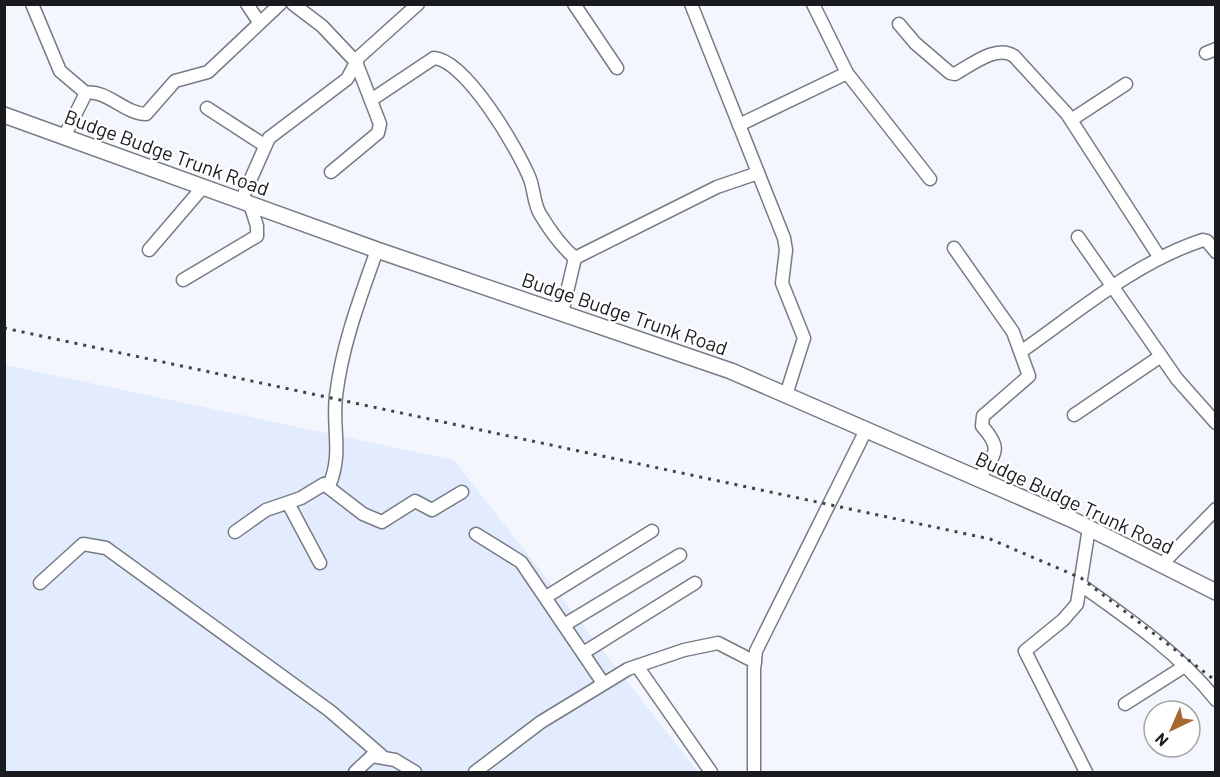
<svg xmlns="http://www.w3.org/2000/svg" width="1220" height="777" font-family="Barlow,sans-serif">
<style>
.built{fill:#e3ecfe}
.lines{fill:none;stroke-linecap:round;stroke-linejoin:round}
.minor-casing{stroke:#767b85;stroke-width:15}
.major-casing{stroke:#767b85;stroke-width:18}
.minor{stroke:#fff;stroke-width:12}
.major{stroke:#fff;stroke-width:15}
.rail{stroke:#414347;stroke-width:3;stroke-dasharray:3 6;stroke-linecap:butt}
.labels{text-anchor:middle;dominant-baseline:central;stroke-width:4.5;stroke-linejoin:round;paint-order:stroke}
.street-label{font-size:20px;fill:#191b1f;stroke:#fff}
</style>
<rect width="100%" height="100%" fill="#f3f7fd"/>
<path class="built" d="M5,365L454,460L698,772H5Z"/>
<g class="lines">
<g class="minor-casing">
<g id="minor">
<path d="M32,4L60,71L86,93"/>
<path d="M247,4L259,22"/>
<path d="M293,4L322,26L356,62L380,124L378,133L331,172"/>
<path d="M574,4L617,68"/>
<path d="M691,4L784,238L786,250L782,283L804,338L786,395"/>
<path d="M813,4L847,73L930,179"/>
<path d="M899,24L915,43L950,73L955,74C971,65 997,44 1014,56L1067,114L1160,258"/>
<path d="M1206,53L1216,49"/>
<path d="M371,100L434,58C466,60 519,151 530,179C534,190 534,204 540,214C549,229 562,247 575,258L717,187L758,173"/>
<path d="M207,108L264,145"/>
<path d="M1071,120L1126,84"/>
<path d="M739,125L847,73"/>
<path d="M64,137L86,93C106,89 125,114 146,114L175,81L208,72L280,4"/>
<path d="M241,201L269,138L347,79L359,57L418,4"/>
<path d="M1078,237L1177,379L1216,423"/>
<path d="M954,248L1013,332L1029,376L983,416L982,426C1004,451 994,453 979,479"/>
<path d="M149,250L203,187"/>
<path d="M183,280L257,236V226L250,204"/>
<path d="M562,313L575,258"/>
<path d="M1022,351C1079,311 1136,262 1203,240L1207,241L1216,252"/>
<path d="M1074,415L1161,356"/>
<path d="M329,486C343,453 332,429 336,396C342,345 360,298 377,250"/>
<path d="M288,503L320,563"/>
<path d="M235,532L266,510L301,498L324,484L363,514L382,522L415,501L432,510L462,492"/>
<path d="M476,534L521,562L603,683"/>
<path d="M1161,565L1216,509"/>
<path d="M40,583L83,544L106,548L330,711L382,756"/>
<path d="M1081,585C1129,619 1180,654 1216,700"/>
<path d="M546,597L652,531"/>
<path d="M564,625L680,555"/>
<path d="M583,653L695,583"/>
<path d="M637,666L711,772"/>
<path d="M1125,704L1185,666"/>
<path d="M355,772L372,756L395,760L415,772"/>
<path d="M475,772L541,722L628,669L684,650L718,643L755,662"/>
<path d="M754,772V669L756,651L866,430"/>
<path d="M1086,772L1025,651L1063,620L1077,604L1089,528"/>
</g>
</g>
<g class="major-casing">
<path id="major" d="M4,115L377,250L731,371L1073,520L1216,592"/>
</g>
<use href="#minor" class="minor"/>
<use href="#major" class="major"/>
<path class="rail" d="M4,328L990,539L1081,578L1216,681"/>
</g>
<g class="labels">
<g class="street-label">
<text transform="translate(167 152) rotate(20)">Budge Budge Trunk Road</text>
<text transform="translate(625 313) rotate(19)">Budge Budge Trunk Road</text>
<text transform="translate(1075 502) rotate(25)">Budge Budge Trunk Road</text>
</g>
</g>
<rect width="1220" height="777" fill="none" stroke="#191b1f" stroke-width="12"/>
<g transform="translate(1172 729) rotate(224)"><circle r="28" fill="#ffffff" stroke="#a3a4a5" stroke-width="1.5"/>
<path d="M0-4.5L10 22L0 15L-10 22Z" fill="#a6682e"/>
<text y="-9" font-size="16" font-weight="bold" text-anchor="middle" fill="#191b1f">N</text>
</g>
</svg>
